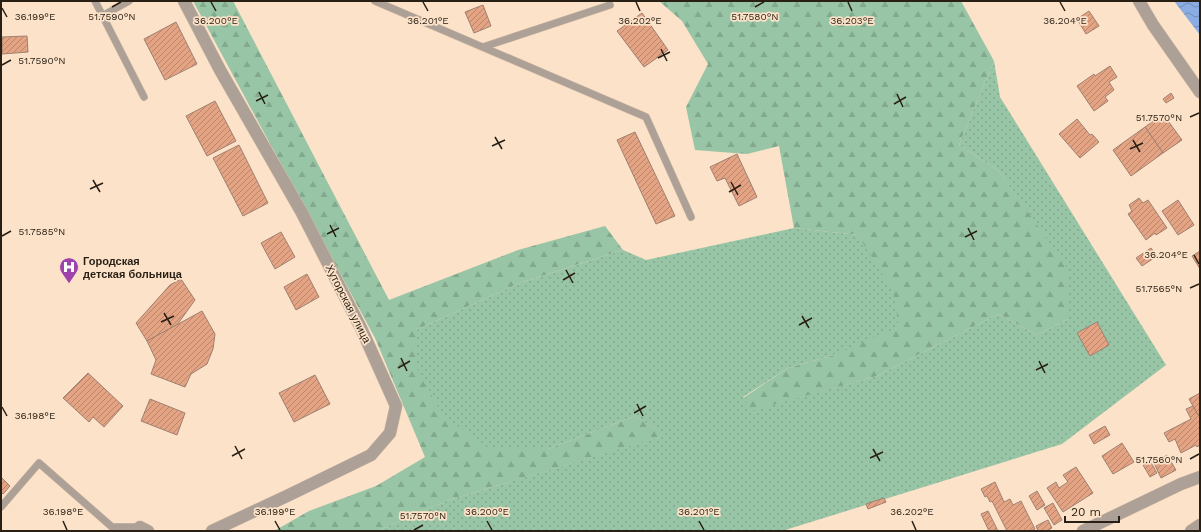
<svg xmlns="http://www.w3.org/2000/svg" width="1201" height="532" font-family="'Work Sans',sans-serif">
<style>
.forest{fill:url(#forest-firs)}
.garden{fill:url(#garden-dots)}
.water{fill:url(#water-waves)}
.building{fill:url(#building-hatch);stroke:#9f8071}
.lines{fill:none;stroke-linecap:round;stroke-linejoin:round}
.service-casing{stroke:#d6bfa8;stroke-width:8}
.minor-casing{stroke:#d6bfa8;stroke-width:13}
.service{stroke:#ada096;stroke-width:7}
.minor{stroke:#ada096;stroke-width:12}
.ticks{fill:none;stroke:#281f15;stroke-width:1.5}
.labels{text-anchor:middle;dominant-baseline:central;stroke-width:3.5;stroke-linejoin:round;paint-order:stroke}
.poi-label{font-size:11px;font-weight:bold;fill:#281f15;stroke:#fce2c8;text-anchor:start}
.street-label{font-size:11px;fill:#281f15;stroke:#fce2c8}
.ticks-label{font-size:10px;text-anchor:middle;fill:#281f15;stroke:#fce2c8;stroke-width:3.5;stroke-linejoin:round;paint-order:stroke}
</style>
<defs>
<pattern id="forest-firs" width="22" height="20" patternUnits="userSpaceOnUse"><rect width="22" height="20" fill="#97c5a5"/><path d="M5 1l3.5 6h-7zM16 11l3.5 6h-7z" fill="#82a98d"/></pattern>
<pattern id="garden-dots" width="8" height="8" patternUnits="userSpaceOnUse"><rect width="8" height="8" fill="#97c5a5"/><path d="M2 2h.1M6 6h.1" fill="none" stroke="#82a98d" stroke-width="1.8" stroke-linecap="round"/></pattern>
<pattern id="water-waves" width="16" height="10" patternUnits="userSpaceOnUse"><rect width="16" height="10" fill="#8cade4"/><path d="M0 5q4-4 8 0t8 0" fill="none" stroke="#728cb8"/></pattern>
<pattern id="building-hatch" width="6" height="6" patternUnits="userSpaceOnUse"><rect width="6" height="6" fill="#e4a484"/><path d="M-1 1l2-2M0 6l6-6M5 7l2-2" fill="none" stroke="#b9856b"/></pattern>
</defs>
<rect width="100%" height="100%" fill="#fce2c8"/>
<g class="forest">
<path d="M193,1H233L389,300L518,250L605,226L623,250L520,283L416,330L548,449L635,416L667,435L449,500L377,531H274L309,511L376,486L425,457L375,338Z"/>
<path d="M659,1H961L994,61L959,145L999,171L1069,269L1068,319L1037,335L998,314L877,376L751,412L743,398L788,368L837,354L858,235L794,228L779,146L747,154L695,150L686,107L708,64L682,21Z"/>
</g>
<path class="garden" d="M994,61L1000,97L1166,365L1062,444L782,531H377L449,500L666,435L635,416L548,449L488,447L443,416L417,368L416,330L520,283L623,250L646,260L794,228L858,235L893,291L899,327L837,354L788,368L743,397L751,411L877,376L998,314L1037,335L1068,319V269L999,171L959,145Z"/>
<path class="water" d="M1174,1H1200V35Z"/>
<g class="building">
<path d="M483,5L491,26L474,33L465,12Z"/>
<path d="M1089,11L1099,26L1086,34L1077,19Z"/>
<path d="M642,13L668,50L644,67L617,31Z"/>
<path d="M176,22L197,64L165,80L144,39Z"/>
<path d="M27,36L28,52L2,54V37Z"/>
<path d="M1110,66L1117,77L1109,82L1114,90L1105,97L1108,101L1094,111L1077,86L1094,74L1095,76Z"/>
<path d="M1171,93L1174,98L1166,103L1163,99Z"/>
<path d="M215,101L236,141L207,156L186,116Z"/>
<path d="M1163,114L1182,140L1163,153L1145,127Z"/>
<path d="M1077,119L1090,135L1092,134L1099,142L1080,158L1059,134Z"/>
<path d="M1145,127L1163,153L1131,176L1113,150Z"/>
<path d="M635,132L675,216L656,224L617,140Z"/>
<path d="M239,145L268,203L243,216L213,158Z"/>
<path d="M737,154L757,197L739,206L725,178L717,181L710,167Z"/>
<path d="M1139,198L1143,203L1148,200L1167,228L1156,235L1155,233L1146,240L1128,214L1132,211L1129,205Z"/>
<path d="M1178,200L1194,225L1178,235L1162,211Z"/>
<path d="M281,232L295,257L275,269L261,243Z"/>
<path d="M1151,248L1157,256L1142,266L1136,258Z"/>
<path d="M1200,251V269L1192,256Z"/>
<path d="M307,274L319,297L296,310L284,287Z"/>
<path d="M181,279L195,300L177,325L147,341L136,323L170,285Z"/>
<path d="M202,311L215,334L213,349L207,364L191,374L185,387L151,374L156,360L147,341Z"/>
<path d="M1097,322L1109,345L1090,356L1077,333Z"/>
<path d="M88,373L123,406L104,427L93,417L89,422L63,398Z"/>
<path d="M315,375L330,404L294,422L279,393Z"/>
<path d="M1200,393V414L1198,415L1189,399Z"/>
<path d="M150,399L185,413L177,435L141,421Z"/>
<path d="M1193,406L1198,415L1200,414V445L1197,447L1196,445L1181,453L1175,439L1169,442L1164,433L1191,419L1186,409Z"/>
<path d="M1105,426L1110,435L1094,444L1089,435Z"/>
<path d="M1122,443L1134,462L1113,474L1102,456Z"/>
<path d="M1167,455L1176,470L1161,478L1154,463Z"/>
<path d="M1150,461L1157,473L1150,477L1143,465Z"/>
<path d="M1076,467L1093,493L1063,512L1047,488L1056,482L1059,488L1068,482L1063,475Z"/>
<path d="M1,477L10,486L3,494L1,492Z"/>
<path d="M995,482L1004,502L1010,499L1013,505L1021,501L1035,529L1031,531H1007L992,501L990,502L987,496L985,497L981,489Z"/>
<path d="M1037,491L1045,505L1037,510L1029,496Z"/>
<path d="M884,498L886,502L868,509L866,504Z"/>
<path d="M1053,503L1062,520L1054,525L1044,508Z"/>
<path d="M988,511L998,531H989L981,514Z"/>
<path d="M1048,520L1052,528L1046,531H1038L1036,526Z"/>
</g>
<g class="lines">
<g class="service-casing">
<g id="service">
<path d="M95,1L144,97"/>
<path d="M375,1L646,117L691,217"/>
<path d="M102,16L129,1"/>
<path d="M483,47L610,5"/>
<path d="M1,507L39,463L112,527H140"/>
</g>
</g>
<g class="minor-casing">
<g id="minor">
<path d="M184,1L220,70L302,213L361,328L396,406L390,433L371,455L289,495L212,531"/>
<path d="M1139,1L1153,25L1200,92"/>
<path d="M140,527L148,531"/>
<path d="M1083,531L1181,484L1200,477"/>
<path d="M1191,531L1200,525"/>
</g>
</g>
<use href="#service" class="service"/>
<use href="#minor" class="minor"/>
</g>
<path class="ticks" d="M211,2L216,11M423,2L428,11M636,2L640,11M848,2L852,11M1060,2L1065,11M112,7L121,2M755,7L764,2M2,8L7,17M661,49L667,61M658,58L670,52M2,65L11,60M259,92L265,104M897,94L903,107M256,101L268,95M894,104L906,97M1190,117L1199,113M495,137L502,149M1133,140L1140,152M492,146L505,140M1130,149L1143,143M93,180L100,192M731,182L738,195M90,189L103,183M729,192L741,185M330,225L336,237M968,228L974,240M327,234L339,228M2,236L11,231M965,237L977,231M1194,255L1199,264M566,270L573,283M563,280L575,273M1190,288L1199,284M164,313L171,325M802,316L809,328M161,322L174,316M799,325L812,318M401,358L407,371M1039,361L1045,373M398,368L410,361M1036,370L1048,364M637,404L643,416M2,407L7,416M634,413L646,406M235,446L242,459M873,449L880,461M232,456L245,449M870,458L883,452M1190,459L1199,454M63,521L67,530M275,521L280,530M487,521L492,530M699,521L704,530M912,521L916,530M414,530L423,525"/>
<defs>
<g id="hospital-pin" transform="scale(1)"><path d="M0 17L-7.5 6A9.5 9.5 0 1 1 7.5 6Z" fill="#9e43ad" stroke="#fce2c8"/><path d="M-5-5h3v3.5h4V-5h3V5h-3V1.5h-4V5h-3Z" fill="#fff"/></g>
</defs>
<g fill-rule="evenodd">
<use href="#hospital-pin" x="69" y="267"/>
</g>
<g class="labels">
<g class="poi-label">
<text x="83" y="261">Городская<tspan x="83" dy="13">детская больница</tspan></text>
</g>
<g class="street-label">
<text transform="translate(348 304) rotate(63)">Хуторская улица</text>
</g>
</g>
<g class="ticks-label">
<text x="35" y="20">36.199°E</text>
<text x="112" y="20">51.7590°N</text>
<text x="755" y="20">51.7580°N</text>
<text x="216" y="24">36.200°E</text>
<text x="428" y="24">36.201°E</text>
<text x="640" y="24">36.202°E</text>
<text x="852" y="24">36.203°E</text>
<text x="1065" y="24">36.204°E</text>
<text x="42" y="64">51.7590°N</text>
<text x="1159" y="121">51.7570°N</text>
<text x="42" y="235">51.7585°N</text>
<text x="1166" y="258">36.204°E</text>
<text x="1159" y="292">51.7565°N</text>
<text x="35" y="419">36.198°E</text>
<text x="1159" y="463">51.7560°N</text>
<text x="63" y="515">36.198°E</text>
<text x="275" y="515">36.199°E</text>
<text x="487" y="515">36.200°E</text>
<text x="699" y="515">36.201°E</text>
<text x="912" y="515">36.202°E</text>
<text x="423" y="519">51.7570°N</text>
</g>
<rect width="1201" height="532" fill="none" stroke="#281f15" stroke-width="4"/>
<path d="M1065 516v6h54v-6" fill="none" stroke="#281f15" stroke-width="2"/>
<text x="1071" y="516" font-size="12" fill="#281f15" stroke="#fce2c8" stroke-width="3" paint-order="stroke">20 m</text>
</svg>
